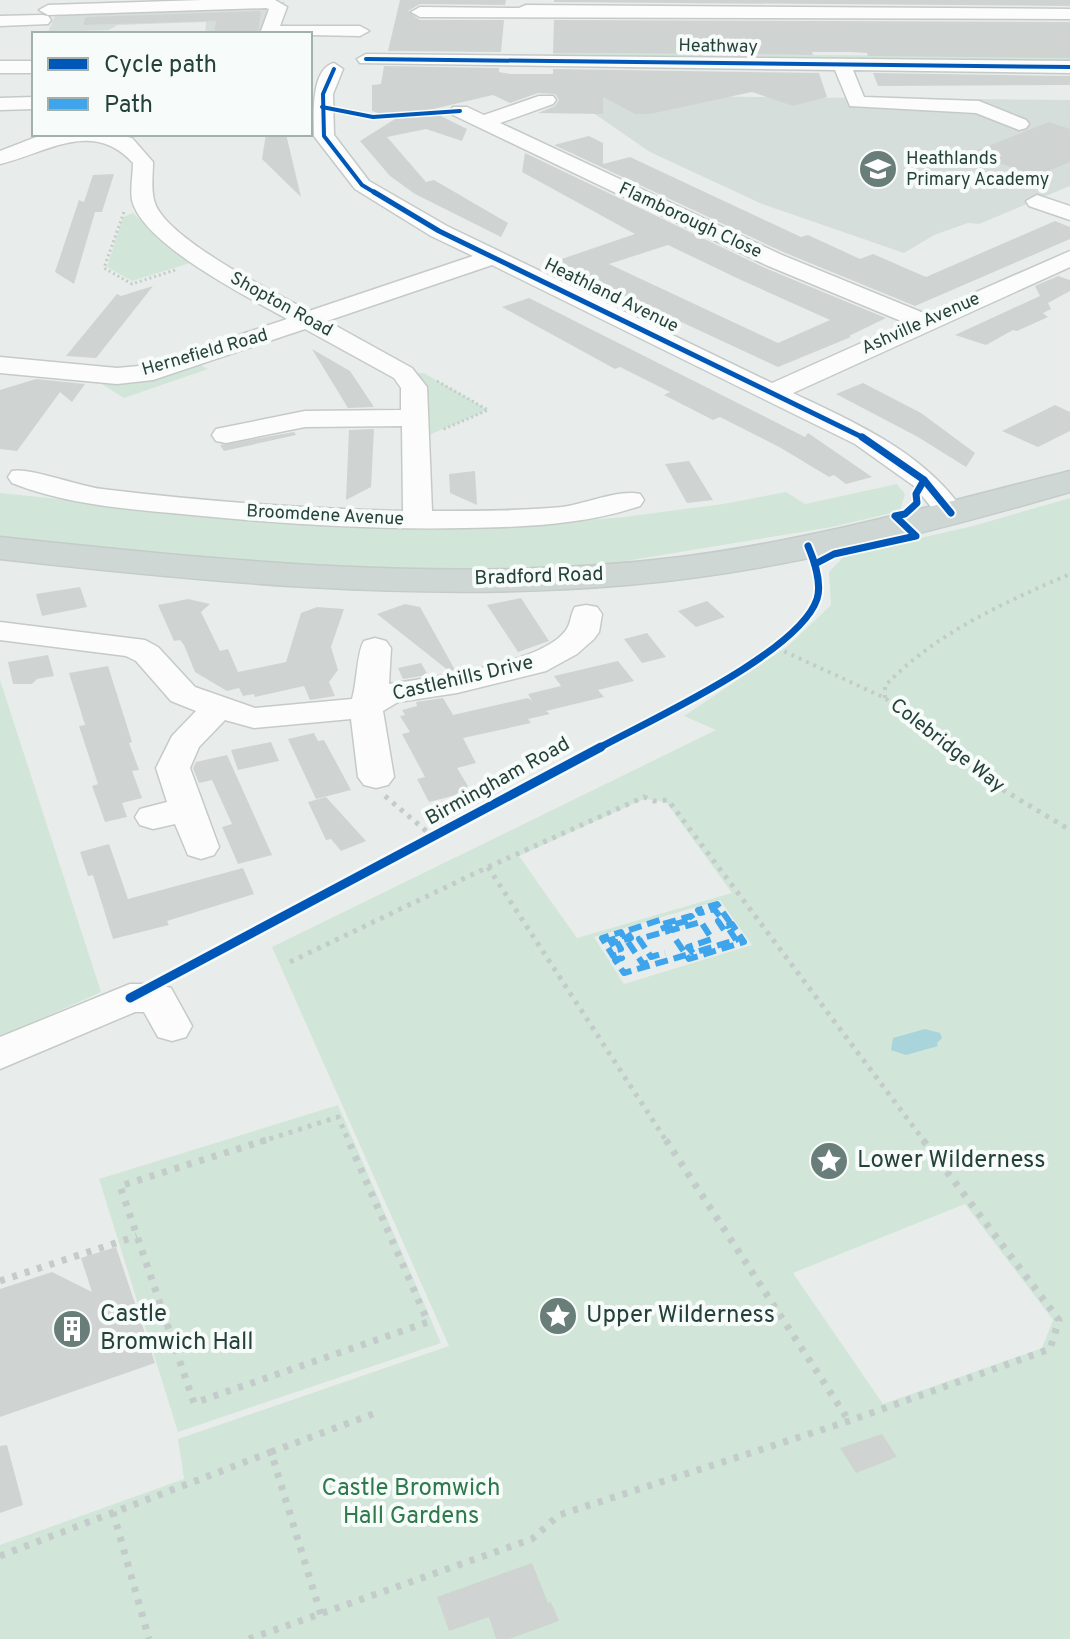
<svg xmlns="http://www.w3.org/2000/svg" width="1070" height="1639" font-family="Overpass,sans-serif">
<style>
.built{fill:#d6dedb}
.green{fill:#d1e6d8;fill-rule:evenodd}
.water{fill:#a9d4db}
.building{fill:#cfd4d2;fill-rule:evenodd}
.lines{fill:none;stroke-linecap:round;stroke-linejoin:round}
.minor-casing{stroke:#c5cac8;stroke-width:3}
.major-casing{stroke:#c3ccc9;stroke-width:3}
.path-far3{stroke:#c3ccca;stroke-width:3;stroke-dasharray:2 3;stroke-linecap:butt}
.path-far2{stroke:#c3ccca;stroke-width:4;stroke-dasharray:3 5;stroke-linecap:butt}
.path-far1{stroke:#c3ccca;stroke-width:5;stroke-dasharray:4 6;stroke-linecap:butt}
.path{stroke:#c3ccca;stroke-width:7;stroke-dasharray:5 8;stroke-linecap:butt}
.minor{fill:#fcfcfc;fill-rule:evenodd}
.major{fill:#cfd7d5;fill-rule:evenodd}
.quiet{stroke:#3ea4ec;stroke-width:6;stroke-dasharray:13 6;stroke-linecap:butt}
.cycleway-far3-casing{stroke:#f7fbf9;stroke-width:7}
.cycleway-far2-casing{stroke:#f7fbf9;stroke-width:8}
.cycleway-far1-casing{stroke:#f7fbf9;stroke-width:11}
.cycleway-casing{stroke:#f7fbf9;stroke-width:14}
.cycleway-far3{stroke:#0057b8;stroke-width:4}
.cycleway-far2{stroke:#0057b8;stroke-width:5}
.cycleway-far1{stroke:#0057b8;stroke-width:7}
.cycleway{stroke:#0057b8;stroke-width:9}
.labels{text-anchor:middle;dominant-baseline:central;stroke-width:8;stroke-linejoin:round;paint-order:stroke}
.far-street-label{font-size:18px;fill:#24423a;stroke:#f7fbf9}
.far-poi-label{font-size:18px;fill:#24423a;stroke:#f7fbf9;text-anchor:start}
.street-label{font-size:20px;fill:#24423a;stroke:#f7fbf9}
.near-poi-label{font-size:24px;fill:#24423a;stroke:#f7fbf9;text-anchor:start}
.near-park-label{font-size:24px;fill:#2d7a4b;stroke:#f7fbf9}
</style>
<rect width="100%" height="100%" fill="#e8edeb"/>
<g class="built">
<path d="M285,2L273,34H205L206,22L118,25L109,30L48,32L59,7Z"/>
<path d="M567,95L1070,100V186L979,224L968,223L934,235L904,253L762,204L650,152Z"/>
</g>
<g class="green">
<path d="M554,53L1070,57V63L551,59Z"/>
<path d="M133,213L168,246L193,262L132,281L107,267L123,217Z"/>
<path d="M197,363L208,369L124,398L100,383L106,379Z"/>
<path d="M403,373H424L488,410L415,441Z"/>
<path d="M897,484L905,494L900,511L832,527L601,565L477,572L257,565L0,538V493L244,518L401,528L529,525L624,517L723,504L786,492L805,504Z"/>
<path d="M1070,498V1639H0V1545L184,1479L178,1439L449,1346L272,947L716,730L684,716L788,646L831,605L829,572L845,555L973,526ZM644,799L666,802L732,893L577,938L519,856ZM720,900L752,945L624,984L594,937ZM965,1204L1053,1320L1042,1348L883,1404L793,1273Z"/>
<path d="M0,680L101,992L0,1037Z"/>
<path d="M338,1105L441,1343L178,1432L99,1179Z"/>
</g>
<path class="water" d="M925,1029L940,1033L942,1038L937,1043L938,1046L906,1055L891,1050L893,1038Z"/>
<g class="building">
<path d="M400,0H506L505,5L420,4L408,11L420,20H504L501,52L388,51Z"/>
<path d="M554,0H1070V6L554,2Z"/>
<path d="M261,11L258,34H214L216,21L83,25L86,17Z"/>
<path d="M554,20L1070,22V58L868,56L867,53L851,52H812L813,55L553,53Z"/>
<path d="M384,66L499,68V72L510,74H553V69L819,73L827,97L793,106L752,92L650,114H635L603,97V114L538,113L555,106L559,100L555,94L538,93L510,103L493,95L429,110L467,129L462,141L426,129L387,137L426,182L434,180L508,223L501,237L415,194L390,176L360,141L395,119L372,111V85L381,84Z"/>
<path d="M873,73L1070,76V85L878,86Z"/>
<path d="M1049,122L1070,129V162L1037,176L970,153Z"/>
<path d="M266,134H286L301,197L262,159Z"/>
<path d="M589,136L603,143V164L630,157L801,237L808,235L860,259L873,254L926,277L1055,221L1070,227V239L915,306L783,252L554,145Z"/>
<path d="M525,153L765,268L886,318L849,336L851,337L778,367L578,274L563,279L545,270L544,265L635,234L522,172ZM668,245L741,280L830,320L778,343L609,264Z"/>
<path d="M114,174L102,212H95L74,284L55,272L79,200L84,202L93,175Z"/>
<path d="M1058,276L1070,280V291L1048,303L1051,309L1043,313L1048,317L1017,331L1013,330L986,345L955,335L1040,296L1035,286Z"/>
<path d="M153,286L96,358L66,356L117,294L121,296Z"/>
<path d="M529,298L805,437L808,433L872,477L846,484L834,475L829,477L781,448L720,417L713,420L664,395L670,392L620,367L615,369L502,307Z"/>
<path d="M312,349L350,371L374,407L348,408Z"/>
<path d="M36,379L85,384L72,402L60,392L17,451L0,449V390Z"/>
<path d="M863,383L921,413L975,453L966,467L918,437L836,394Z"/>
<path d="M1055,405L1070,412V431L1038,447L1002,431Z"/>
<path d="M374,429L371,487L346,500L349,430Z"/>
<path d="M294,432L296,435L224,451L220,445Z"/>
<path d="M689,461L713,500L687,503L665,464Z"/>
<path d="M475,471L477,505L450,493L449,474Z"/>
<path d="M80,587L87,607L42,616L36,594Z"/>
<path d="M521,598L549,641L518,652L487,605Z"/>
<path d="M188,599L210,604L201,612L220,651L228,649L238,672L286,662L301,613L317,607L344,609L331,647L338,670L329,682L335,696L310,700L304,686L255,697L254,694L243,696L239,688L227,691L195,672L184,645L180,640L174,641L158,605Z"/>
<path d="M707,601L725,617L696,627L678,611Z"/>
<path d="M405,604L420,607L455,670L449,671L377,614Z"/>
<path d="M647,633L666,657L642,663L624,639Z"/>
<path d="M48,655L54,676L37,679L32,684H13L8,662Z"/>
<path d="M618,661L634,681L598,690L604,697L546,711L550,714L528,719L531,723L463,738L476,763L457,768L468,786L460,794L429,802L417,779L425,777L402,734L410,732L400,716L405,715L402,710L417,706L416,702L443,698L453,715L528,698L532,701L528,694L561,686L554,676Z"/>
<path d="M421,663L428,675L403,679L398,668Z"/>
<path d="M108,666L132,742L129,743L139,770L132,771L142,798L122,803L127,817L105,822L92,786L98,784L79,726L85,725L69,673Z"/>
<path d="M314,733L318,741L324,740L351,790L316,799L288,739Z"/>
<path d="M271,742L279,761L238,770L231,750Z"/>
<path d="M227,755L272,855L238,864L222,827L232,824L212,780L199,783L193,768L196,762Z"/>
<path d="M326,797L366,841L341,851L331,839L326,840L308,802Z"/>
<path d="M109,844L128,899L243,868L254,894L167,921L169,925L113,939L93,875L88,876L80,852Z"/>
<path d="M116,1247L155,1363L0,1417V1289L52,1272L92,1292L81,1258Z"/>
<path d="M882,1434L897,1457L856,1473L840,1448Z"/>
<path d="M7,1445L23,1505L0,1513V1446Z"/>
<path d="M532,1563L548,1603L551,1602L559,1621L509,1639H496L489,1617L449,1631L437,1597Z"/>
</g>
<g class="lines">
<g class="minor-casing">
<g id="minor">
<path d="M202,0H275L287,7L280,26H360L369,31L360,36L263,34L261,31L269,9L266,8L48,15L39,10L48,5Z"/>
<path d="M526,5L1070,9V19L420,17L411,12L420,7L519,8Z"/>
<path d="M42,15L48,16L51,20L48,24L0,26V16Z"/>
<path d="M366,54L1070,61V73L853,70L864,97L979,101L1026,120L1029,124L1026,128L1019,130L976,113L850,106L835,70L360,63L357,59Z"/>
<rect x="0" y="61" width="34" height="12"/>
<path d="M334,63L343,69L333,94L334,135L369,181L447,226L772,383L906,323L766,265L453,115L450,111L453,107H467L484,115L539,96H553L556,100L553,104L500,123L782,255L926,314L1070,251V267L793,393C857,424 924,452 965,513L961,519L951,522L941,519L914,486L855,444L492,265L327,321L412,368L427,387L432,511C475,511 519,511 562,507C585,504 620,489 640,494L644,500L640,506C583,525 525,527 465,528C374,530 283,524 192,515C131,509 70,506 12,483L8,477L12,471C29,467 78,486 102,489C202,501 303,509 403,511L402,426L305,427L226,443L216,441L212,435L216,429L305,411L401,410V388L394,378L305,329L153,380L117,384L0,373V357L117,368L150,365L287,319C248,297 142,244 132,200C130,189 133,174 133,163C93,118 46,153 0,164V151L44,134H113L132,138L153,162C153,174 151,188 154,200C162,237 275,293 309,311L473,256L431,236L355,189L317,140L314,136C314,117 310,69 334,63Z"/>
<path d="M34,97V109L0,110V98Z"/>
<path d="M1037,195L1070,206V220L1029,206L1026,201Z"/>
<path d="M586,605L597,607L602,614L599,632L594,639L577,654L546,671L457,693L398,702L383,711L394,777L388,785L376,788L364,785L358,777L351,719L254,728L225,720L199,747L190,768L219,847L214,855L201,859L188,855L175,824L153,829L140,825L135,817L140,809L167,802L156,768L172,736L196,711L171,701L136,661L126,656L0,640V622L145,640L158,647L195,687L255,708L352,699C357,683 357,651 364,641L375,638L386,641L391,648L389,684C431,677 541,665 566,630C571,624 570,615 575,607Z"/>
<path d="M130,984H157L171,988L192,1026L186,1037L172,1041L158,1037L144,1012H135L0,1069V1037Z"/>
</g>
</g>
<g class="major-casing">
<path id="major" d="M1070,471V492C925,534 777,572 627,585C418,603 208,582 0,559V537C225,561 455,585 681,557C814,540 941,503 1070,471Z"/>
</g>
<g class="path-far3">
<path d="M147,34L148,29"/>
<path d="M124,212L104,268L132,284L178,269"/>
<path d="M437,381L488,410L442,430"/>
</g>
<g class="path-far2">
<path d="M777,648L885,698L949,749"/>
<path d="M885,698V686C932,635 1007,601 1070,574"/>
</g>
<g class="path-far1">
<path d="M947,747L995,785L1070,830"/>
<path d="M385,796L432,836"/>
<path d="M488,867L667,1142"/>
<path d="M290,962L488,867L644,797L654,801L668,800L925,1142"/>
<path d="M260,1142L338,1117L349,1142"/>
</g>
<g class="path">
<path d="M266,1140L120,1186L194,1403L428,1322L348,1140"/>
<path d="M666,1140L849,1421"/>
<path d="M0,1281L137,1236"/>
<path d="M271,1452L373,1414"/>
<path d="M113,1512L149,1639"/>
<path d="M0,1556L271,1452L321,1615"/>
<path d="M249,1639L532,1539L559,1515L849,1421L1050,1349L1059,1320L923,1140"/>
</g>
<use href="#minor" class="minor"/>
<use href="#major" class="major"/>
<g class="quiet">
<path d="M661,929L666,927L668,931L639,939L651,957L665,953"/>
<path d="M676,940L689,959L744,942L732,924L727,926L725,922L729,921L717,904L698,910L700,913L714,909L722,919L718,921L724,930L729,929L736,940L693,953L688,947L712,939L701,922L672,930L669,926L693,919L691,916L663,924L660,920L626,931L631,938L617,942L621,949L616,950L610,940L623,936L621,932L602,938L613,956L618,954L622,958L615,960L624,973L686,955"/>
<path d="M628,942L643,964L653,961"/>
</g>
<g class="cycleway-far3-casing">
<g id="cycleway-far3">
<path d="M366,59L1070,67"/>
<path d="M334,69L323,94L324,136L362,185L377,194"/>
<path d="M322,107L373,117L460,111"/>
</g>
</g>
<g class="cycleway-far2-casing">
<path id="cycleway-far2" d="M374,192L439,231L866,439"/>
</g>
<g class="cycleway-far1-casing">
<g id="cycleway-far1">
<path d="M862,437L924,480L951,513"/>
<path d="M815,564L834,554L916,536L895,516L905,514L917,503L916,494L924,480"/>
<path d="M597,749C648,721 799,653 817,599C822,584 814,560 808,546"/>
</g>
</g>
<g class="cycleway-casing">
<path id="cycleway" d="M130,998L601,747"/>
</g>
<use href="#cycleway-far3" class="cycleway-far3"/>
<use href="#cycleway-far2" class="cycleway-far2"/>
<use href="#cycleway-far1" class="cycleway-far1"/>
<use href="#cycleway" class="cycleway"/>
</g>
<defs>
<g id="school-disc" transform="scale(2)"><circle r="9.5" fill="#697e78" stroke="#f7fbf9"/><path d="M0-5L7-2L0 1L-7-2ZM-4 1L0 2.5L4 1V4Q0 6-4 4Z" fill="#fff"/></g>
<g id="sight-disc" transform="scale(2)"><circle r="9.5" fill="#697e78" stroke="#f7fbf9"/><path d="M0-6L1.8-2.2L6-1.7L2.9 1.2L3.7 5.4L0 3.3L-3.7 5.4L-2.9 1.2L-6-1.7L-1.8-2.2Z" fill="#fff"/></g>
<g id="building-disc" transform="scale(2)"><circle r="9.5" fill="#697e78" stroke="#f7fbf9"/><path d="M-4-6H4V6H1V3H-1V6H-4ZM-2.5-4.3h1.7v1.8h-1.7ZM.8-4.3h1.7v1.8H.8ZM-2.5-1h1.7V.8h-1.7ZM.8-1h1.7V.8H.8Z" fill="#fff"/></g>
</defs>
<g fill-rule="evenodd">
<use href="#school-disc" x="878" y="169"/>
<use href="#sight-disc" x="829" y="1161"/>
<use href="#sight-disc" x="558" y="1316"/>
<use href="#building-disc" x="72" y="1329"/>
</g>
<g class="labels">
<g class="far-street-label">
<text transform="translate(718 47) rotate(1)">Heathway</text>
<text transform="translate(690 221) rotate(25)">Flamborough Close</text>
<text transform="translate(611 296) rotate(26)">Heathland Avenue</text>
<text transform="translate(281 305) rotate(29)">Shopton Road</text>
<text transform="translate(921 324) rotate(-24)">Ashville Avenue</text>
<text transform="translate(205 353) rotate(-16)">Hernefield Road</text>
<text transform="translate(325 516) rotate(3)">Broomdene Avenue</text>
</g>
<g class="far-poi-label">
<text x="906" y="159">Heathlands<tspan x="906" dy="21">Primary Academy</tspan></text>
</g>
<g class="street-label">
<text transform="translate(539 577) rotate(-2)">Bradford Road</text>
<text transform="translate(463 679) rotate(-13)">Castlehills Drive</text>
<text transform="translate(947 746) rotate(38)">Colebridge Way</text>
<text transform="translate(498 782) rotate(-29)">Birmingham Road</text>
</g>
<g class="near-poi-label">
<text x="857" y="1161">Lower Wilderness</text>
<text x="100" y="1315">Castle<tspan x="100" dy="28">Bromwich Hall</tspan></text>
<text x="586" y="1316">Upper Wilderness</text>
</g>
<g class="near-park-label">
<text x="411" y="1489">Castle Bromwich<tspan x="411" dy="28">Hall Gardens</tspan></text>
</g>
</g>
<rect x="32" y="32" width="280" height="104" fill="#f7fbf9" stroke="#a3b1ad" stroke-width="2"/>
<rect x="48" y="58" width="40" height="12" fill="#0057b8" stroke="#a3b1ad" stroke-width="2"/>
<text x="104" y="72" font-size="24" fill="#24423a">Cycle path</text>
<rect x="48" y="98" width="40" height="12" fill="#3ea4ec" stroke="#a3b1ad" stroke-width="2"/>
<text x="104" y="112" font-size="24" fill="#24423a">Path</text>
</svg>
